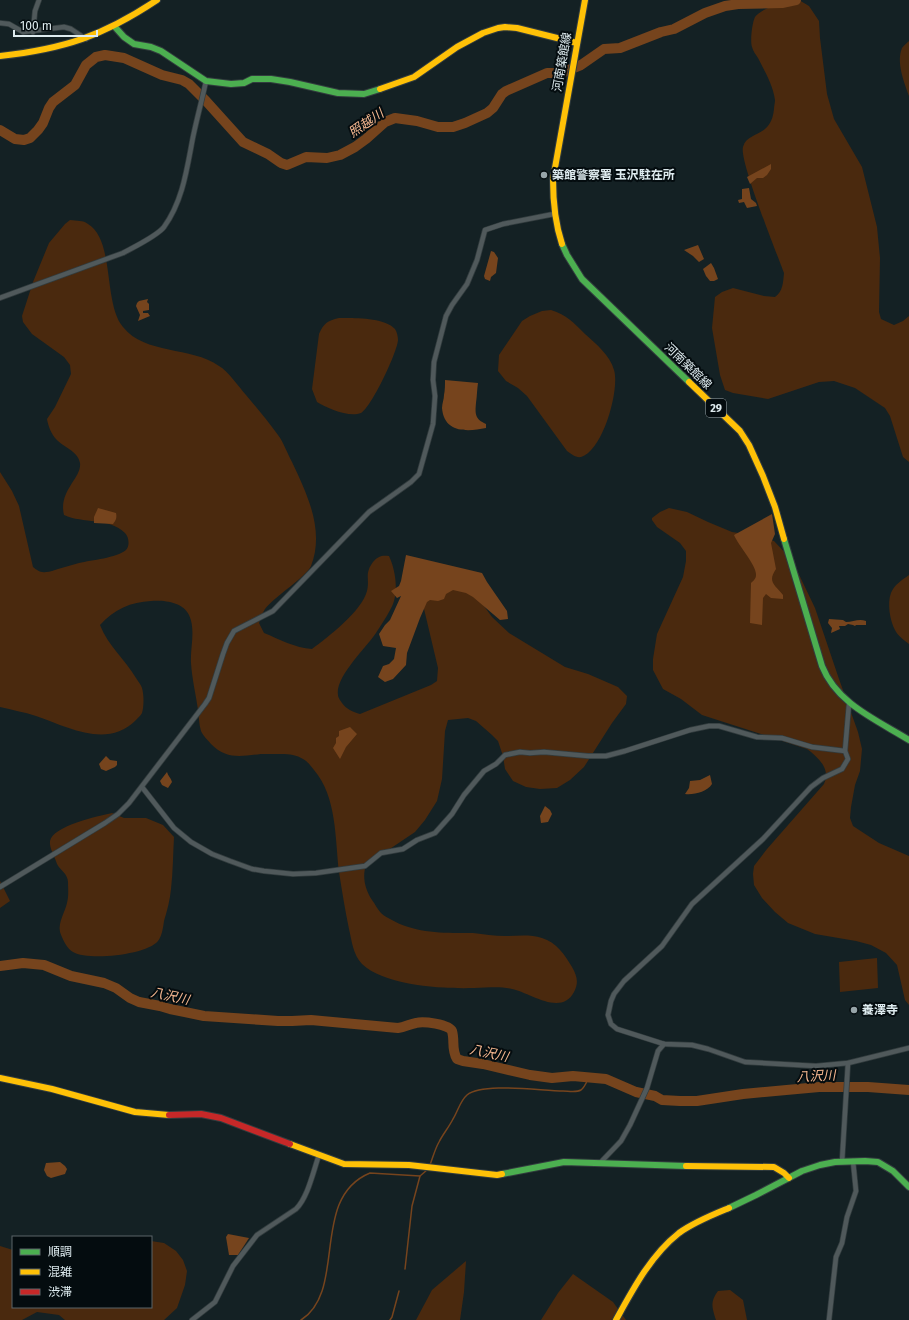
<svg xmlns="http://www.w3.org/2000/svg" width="909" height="1320" font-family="'Fira Sans','Noto Sans JP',sans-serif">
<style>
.green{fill:#4a290e}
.water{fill:#76441d}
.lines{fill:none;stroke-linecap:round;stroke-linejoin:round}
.stream{stroke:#76441d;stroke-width:1.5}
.river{stroke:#76441d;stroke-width:10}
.street-casing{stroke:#323c3e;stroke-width:6}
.fast-casing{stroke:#323c3e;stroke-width:8}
.slow-casing{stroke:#323c3e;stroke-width:8}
.jam-casing{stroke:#323c3e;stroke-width:8}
.street{stroke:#50595b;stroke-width:4.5}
.fast{stroke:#4caf50;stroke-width:6}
.slow{stroke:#ffc107;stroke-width:6}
.jam{stroke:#c62828;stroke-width:6}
.poi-dot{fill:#97a4a8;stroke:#040c0f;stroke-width:1.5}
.labels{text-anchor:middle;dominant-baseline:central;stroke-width:4;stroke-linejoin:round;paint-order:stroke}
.shield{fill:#040c0f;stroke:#9da8ac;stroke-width:1}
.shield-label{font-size:11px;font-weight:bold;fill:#deebef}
.street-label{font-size:12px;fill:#deebef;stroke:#040c0f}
.poi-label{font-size:12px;font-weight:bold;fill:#deebef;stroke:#040c0f;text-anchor:start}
.water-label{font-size:13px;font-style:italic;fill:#f8b991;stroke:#040c0f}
</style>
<rect width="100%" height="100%" fill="#142124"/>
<g class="green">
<path d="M799,0L809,6L819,21L820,38L827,94L834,119L862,167L877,227L880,258L879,312L881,319L894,325L903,321L909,316V462L903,457L890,416L885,408L855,388L834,381L819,382L768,399L733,393L725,390L720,375L712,328L715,297L722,292L733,288L764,296L775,297C783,291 783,283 784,273C777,254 739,160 743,147C748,130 771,139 774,109C774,106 775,103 775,100C773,85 765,72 758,58C756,55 753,51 752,47C750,42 752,23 755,17C761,8 789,0 799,0Z"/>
<path d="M909,41V96C904,82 896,62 902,48C904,45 907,43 909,41Z"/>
<path d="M70,220C77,221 83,220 88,224C115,240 103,303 123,327C145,355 191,346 219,366C228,371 239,387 246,395C257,408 268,421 278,435C284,443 287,453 292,462C307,494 325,530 311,566C306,577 274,597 265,609C262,613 261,619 259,623L264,633C279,639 295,648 312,649C328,637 362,611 367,591C370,579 364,574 373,562C378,556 382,555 389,556C395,569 398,587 394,601C392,609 380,627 376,633C366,648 335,677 338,695C338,698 341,701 342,703C346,709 353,712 360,714L431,685L437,681L438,668L420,592L456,578L481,602L492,617L509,633L565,667L588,674L618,687L627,696L626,704L612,723L584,767L570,780L557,788L540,789L526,787L513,781L505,769L503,756L498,741L492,735L476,721L468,718L448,720L445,731L442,779L437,801L425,820L415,832L366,865C362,877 365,889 372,900C375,904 378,910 381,913C384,916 387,917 390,919C416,934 444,933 473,933C484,934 494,936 505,936C517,936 530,934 542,938C556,942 565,955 572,967C577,976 579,982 574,992C561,1017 529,992 512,989C499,986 487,988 474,988C444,989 385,986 362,964C353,954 352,942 349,929C345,910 342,891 339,872C335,838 337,797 314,770C311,766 307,761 303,759C297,755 289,754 282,754C275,754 268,754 261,754C241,756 227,760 211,744C208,740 203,736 201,731C199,725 199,717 198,710C196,695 192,679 191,663C190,648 196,630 189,615C183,602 164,600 151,601C131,602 114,609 100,625C108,646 125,659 136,678C138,681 141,685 142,688C144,695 144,706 142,713C141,715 138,718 136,720C107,749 68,727 36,716C24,712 12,710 0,707V472L12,491L19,506L33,567C37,570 40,573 46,572C50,572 54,570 58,569C65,567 72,565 79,563C92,560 116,558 126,550C130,546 129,537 125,533C109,517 83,524 64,515C58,491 82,478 80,463C78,451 63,447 56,439C51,434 48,425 47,419L55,407L71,374L70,365L64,357L32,334L23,322L22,316L33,282L49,243L65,224Z"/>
<path d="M551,310C567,315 573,322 585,334C596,344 610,355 614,370C620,389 603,451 581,457C576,458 571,454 567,451L527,396L518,388L506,381L498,371L499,355L522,321L530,316L542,311Z"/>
<path d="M339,318C353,318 384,317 395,329C397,332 398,337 398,340C397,353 371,408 361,413C349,418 327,408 317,402L312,389L319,334C324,323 327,321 339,318Z"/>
<path d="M669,508L687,512L708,522L732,532L758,536L774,541L792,560L815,608L839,679L858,732L862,749L860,771L855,785L851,807L850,818L853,826L879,843L909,856V1005L905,1000L897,965L886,953L871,945L856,941L815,934L788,923L775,912L762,898L754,885L753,874L754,866L767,849L824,784C825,781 827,777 826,775C826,764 815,755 807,749L702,715L681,699L663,689L653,670V659L657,634L683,577L686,561V551L680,543L657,527L652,520V518L660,512Z"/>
<path d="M909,575V644C904,640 898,636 895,630C890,621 887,603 891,593C894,585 902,580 909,575Z"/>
<path d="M112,813L124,818H146L163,825L174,837C173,854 173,872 171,889C170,900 167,911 164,921C163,928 162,936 158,941C147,955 88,961 73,952C67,949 62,938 60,932C58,922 65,912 67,903C69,896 68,888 68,882C68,874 60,870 57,864C55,857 49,848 50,841C53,826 98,816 112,813Z"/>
<path d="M0,881L10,901L0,908Z"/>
<path d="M877,958L878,988L840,992L839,962Z"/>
<path d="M151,1241L164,1243L176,1251L183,1260L187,1271L185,1285L177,1308L164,1320H65L59,1315L37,1312L22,1320H0V1246L13,1250V1307H151Z"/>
<path d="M466,1261L464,1292L460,1320H416L432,1290Z"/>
<path d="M573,1274L613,1302L626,1320H541L558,1293Z"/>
<path d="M730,1290L743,1300L747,1320H716C712,1307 710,1302 718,1291Z"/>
</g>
<g class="water">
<path d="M771,164V169L767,175L763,178H757L750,184L747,177Z"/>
<path d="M749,188L751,199L756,203L757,206L747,208L744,202L739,203L738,200L742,199V189Z"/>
<path d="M698,245L704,259L699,262L693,256L684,250Z"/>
<path d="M491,251L494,252L498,258L496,273L491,277L490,281L485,279L484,276Z"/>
<path d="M711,263L714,268L718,279L714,281H710L706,276L703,269Z"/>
<path d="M148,299L147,302L149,304V310L143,311V313H148L150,316L138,321L140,315L136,306L137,303L139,301Z"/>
<path d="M445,380L478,383C477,389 477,396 476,403C475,414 475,419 486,424V428C467,432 444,433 442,408C442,404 444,399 444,395C445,390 445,385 445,380Z"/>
<path d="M98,508L116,513C117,518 116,520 113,524L94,523V517Z"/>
<path d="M772,514L775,534L771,543L776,569C767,582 775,585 783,595V599L771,598L766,594L763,598L762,625L750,623L751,583C753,581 756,579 756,575C757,566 738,545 734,535Z"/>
<path d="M406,555L482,573L487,582L507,611L508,619L500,620L473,597L466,593L453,590L446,594L444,599L438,601L430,600L427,602L420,618L407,653L406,665L393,679L385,682L378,677L383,666L389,664L394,659L396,648L383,646L379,634L385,625L390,620L401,596L397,598L391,591L399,586L401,581Z"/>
<path d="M829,619L843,620L846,622C853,622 859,618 866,621V625H856L855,626L853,625L848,624L845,626H839L840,629L831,633L832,628L828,623Z"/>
<path d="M350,727L357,734L346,747L340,759L333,748L336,743V738L339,736V731Z"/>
<path d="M106,756L110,760L117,761V765L115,767L106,771L101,769L99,764Z"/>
<path d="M167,772C168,776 171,778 172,782L168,788L162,785L160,781Z"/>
<path d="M710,775L712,784C707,792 694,795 685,794L689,788L690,781L700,780Z"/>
<path d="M545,806L550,810L552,814L548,822L541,823L540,816Z"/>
<path d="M60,1162L65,1166L67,1169L65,1174L51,1178L47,1176L44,1170L46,1163Z"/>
<path d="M228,1234L249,1238L238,1255H229L226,1237Z"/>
</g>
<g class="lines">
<g class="stream">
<path d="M430,1165C433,1157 435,1149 439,1142C443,1134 449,1127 453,1119C458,1111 460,1101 467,1095C483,1082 541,1091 563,1091C568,1091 576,1093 581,1090C585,1087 587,1081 589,1077"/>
<path d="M405,1269L412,1206L420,1176L427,1170"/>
<path d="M301,1320C348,1290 309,1198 370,1173L420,1176"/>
<path d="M390,1320L392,1317L399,1291"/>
</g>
<g class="river">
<path d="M0,130L15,139L24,140L30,138L38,130L43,123L49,108L53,102L75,85L86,65L96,57L105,55L124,58L162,75L182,80L189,84L206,101L243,142L268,154L281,163L287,165L306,157L327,158L340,155L355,147L366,139L385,122L395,118L417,121L438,127H453L465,123L487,113L493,108L502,94L506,91L547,73H561L581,65L604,49L620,48L661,32L674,29L705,13L725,6L738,4L782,3L796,0"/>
<path d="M0,966L23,963L44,965L71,976L104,983L116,988L130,998L139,1002L160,1006L170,1009L204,1016L278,1021H292L311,1020L398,1028C405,1027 410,1024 416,1023C423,1021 449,1024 452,1031C455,1041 451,1049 457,1059L463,1061L483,1064L530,1075L552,1078L573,1076L606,1079L636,1092L655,1096L662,1100L680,1101H697L743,1094L819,1087H868L909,1090"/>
</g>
<g class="street-casing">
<g id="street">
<path d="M0,23L9,24L23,32L64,27L71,29L86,39"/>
<path d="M33,32L35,11L39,0"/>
<path d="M0,298L123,253C134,247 157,236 164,227C183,201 187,168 193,137C197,118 202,100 206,81"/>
<path d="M849,704L845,751L848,759L842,769L823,778L811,787L763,839L692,904L662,946L624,981L614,994L611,1001L608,1015L611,1024L617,1029L664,1044L692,1045L708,1049L745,1062L816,1066L848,1063L909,1048"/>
<path d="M142,787L174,828L191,842L212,854L230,861L252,869L264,871L293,874L316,873L365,866L381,853L403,849L417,840L435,833L452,814L464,795L484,771L496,764L505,755L520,752L530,753L544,752L588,756H606L625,751L690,730L709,726H719L757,737L782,738L812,747L845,751"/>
<path d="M0,887L105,823L118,814L129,803L205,704L209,698L223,654L227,643L234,631L273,611L369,512L411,482L419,474L433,424L435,396L433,380L434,362L446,316L452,305L467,284L477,260L485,230L503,224L554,214"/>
<path d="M601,1162L621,1141L630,1125L647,1088L658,1051L664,1044"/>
<path d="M842,1162L848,1063"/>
<path d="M192,1320L215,1302L233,1266L257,1235L296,1209C308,1197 313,1172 319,1155"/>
<path d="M829,1320L836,1257L842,1243L847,1217L856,1191L853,1161"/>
</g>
</g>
<g class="fast-casing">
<g id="fast">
<path d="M115,27L124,37L134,44L151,47L161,51L206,81L231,84L244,83L252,79H271L290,82L338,93L364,94L380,89"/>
<path d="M562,244L567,255L582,279L689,382"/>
<path d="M784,539L822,666C837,704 877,720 909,740"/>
<path d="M502,1174L564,1162L686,1166"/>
<path d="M729,1208L756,1195L802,1171L820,1165L835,1162L865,1161L878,1162L893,1171L909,1187"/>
</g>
</g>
<g class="slow-casing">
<g id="slow">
<path d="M0,56C64,49 103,36 157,0"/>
<path d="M380,89L414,77L457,47L483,33L498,28L505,27L517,28L577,43"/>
<path d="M562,244C555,223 553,202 553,179L585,0"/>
<path d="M689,382L740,431L749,445L763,476L775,507L784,539"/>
<path d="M0,1078L52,1089L135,1112L169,1115"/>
<path d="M290,1144L344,1164L409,1165L497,1175L502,1174"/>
<path d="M686,1166L774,1167L784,1173L789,1178"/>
<path d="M616,1320C633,1289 651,1255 679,1233C694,1222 712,1215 729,1208"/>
</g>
</g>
<g class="jam-casing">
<path id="jam" d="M169,1115L201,1114L221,1118L290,1144"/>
</g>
<use href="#street" class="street"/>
<use href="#fast" class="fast"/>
<use href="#slow" class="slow"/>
<use href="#jam" class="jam"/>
</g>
<g class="poi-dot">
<circle cx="544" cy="175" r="4"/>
<circle cx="854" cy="1010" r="4"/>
</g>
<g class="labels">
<rect class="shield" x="706" y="399" width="20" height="18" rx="3"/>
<g class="shield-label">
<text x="716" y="408">29</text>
</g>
<g class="street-label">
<text transform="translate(562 62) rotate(-80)">河南築館線</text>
<text transform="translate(688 366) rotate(44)">河南築館線</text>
</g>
<g class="poi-label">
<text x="552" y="175">築館警察署 玉沢駐在所</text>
<text x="862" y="1010">養澤寺</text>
</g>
<g class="water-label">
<text transform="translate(366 123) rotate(-35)">照越川</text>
<text transform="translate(170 996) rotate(12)">八沢川</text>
<text transform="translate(489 1053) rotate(12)">八沢川</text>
<text transform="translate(816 1076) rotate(-3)">八沢川</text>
</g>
</g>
<rect x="12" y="1236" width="140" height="72" fill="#040c0f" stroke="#5b6569"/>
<rect x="20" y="1249" width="20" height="6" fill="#4caf50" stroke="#5b6569"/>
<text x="48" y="1256" font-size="12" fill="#deebef">順調</text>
<rect x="20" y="1269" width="20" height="6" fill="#ffc107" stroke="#5b6569"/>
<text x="48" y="1276" font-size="12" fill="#deebef">混雑</text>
<rect x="20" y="1289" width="20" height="6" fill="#c62828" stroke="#5b6569"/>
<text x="48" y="1296" font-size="12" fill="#deebef">渋滞</text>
<path d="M14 30v6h83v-6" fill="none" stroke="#deebef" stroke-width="2"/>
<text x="20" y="30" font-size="12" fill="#deebef" stroke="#040c0f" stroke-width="3" paint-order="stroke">100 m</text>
</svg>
